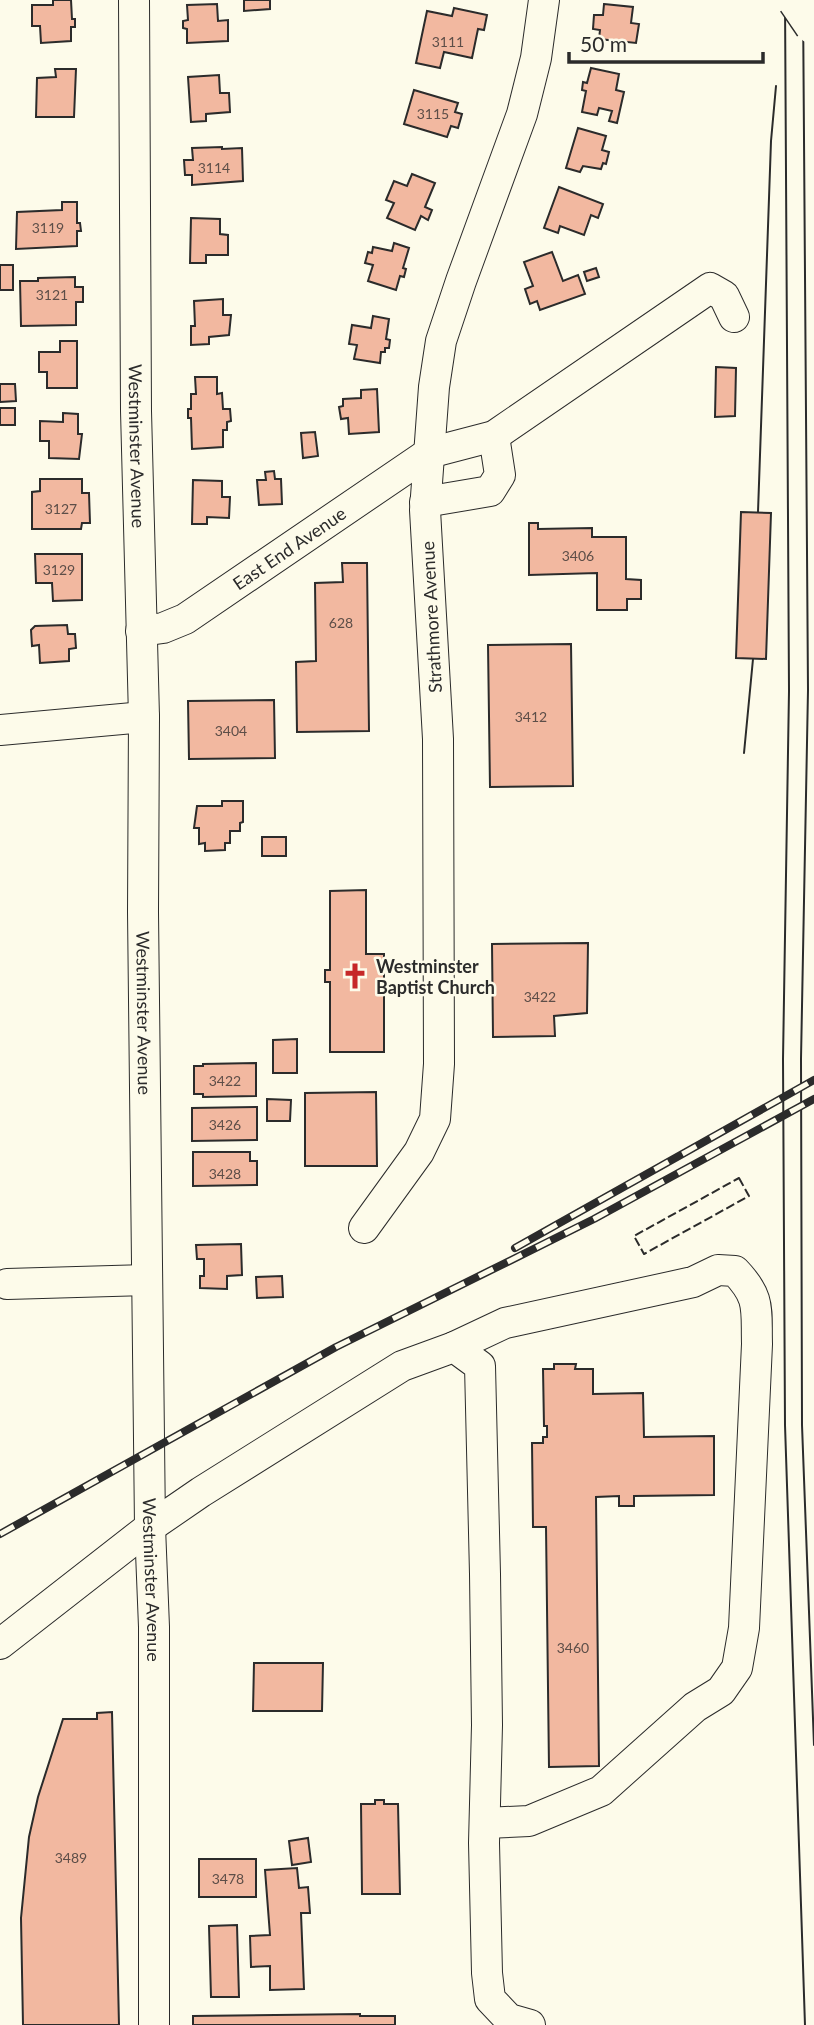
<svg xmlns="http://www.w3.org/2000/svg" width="814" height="2025" font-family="Lato,sans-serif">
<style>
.building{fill:#f2b8a0;stroke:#2b2b2b;stroke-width:2}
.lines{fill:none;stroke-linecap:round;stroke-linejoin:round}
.minor-casing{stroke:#2b2b2b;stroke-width:32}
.minor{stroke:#fdfbea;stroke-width:30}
.tram{stroke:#2b2b2b;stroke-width:2}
.rail-casing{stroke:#2b2b2b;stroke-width:8}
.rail{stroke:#fdfbea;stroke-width:5;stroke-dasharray:16;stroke-linecap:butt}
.highway-bridge-casing{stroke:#2b2b2b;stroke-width:41;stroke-linecap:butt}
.highway-bridge{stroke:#fdfbea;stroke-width:38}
.fence{stroke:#2b2b2b;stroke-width:2;stroke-dasharray:9 3.5;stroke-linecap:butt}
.labels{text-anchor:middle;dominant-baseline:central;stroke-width:5;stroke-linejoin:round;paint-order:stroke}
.number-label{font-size:14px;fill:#5d4e48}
.street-label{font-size:18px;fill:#2b2b2b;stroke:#fdfbea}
.poi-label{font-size:18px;font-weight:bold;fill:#2b2b2b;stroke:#fdfbea;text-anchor:start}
</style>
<rect width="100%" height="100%" fill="#fdfbea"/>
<g class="building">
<path d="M53,0H71L72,19H75V27H71V41L41,43L40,26H32V5H53Z"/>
<path d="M244,0H270V9L244,11Z"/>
<path d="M217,4L218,21L228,20V41L187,43V29L183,28V21L188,20L187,5Z"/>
<path d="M604,4L633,7L631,23L639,24L636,43L599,39L600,30L593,29L594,15H603Z"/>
<path d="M454,8L487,15L484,30L478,29L472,58L444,52L440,68L416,63L427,11L452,16Z"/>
<path d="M591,68L619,74L616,90L624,92L617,123L609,121L612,111L599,108L597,115L582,112L586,91L582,90L583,82L587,83Z"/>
<path d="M55,69H76L74,117H36L37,78L56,77Z"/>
<path d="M219,75L220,93H229L230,112L206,114V121L191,122L188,77Z"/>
<path d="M414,90L458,103L455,112L462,114L458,128L451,126L447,137L404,124Z"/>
<path d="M578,128L606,136L602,150L609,152L606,164L603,163L601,169L583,166L580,172L566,168Z"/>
<path d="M222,147V149L242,148L243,181L192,185V175H185L184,160H193L192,148Z"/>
<path d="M412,174L435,183L425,207L432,210L428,220L421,216L415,230L387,218L394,203L386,200L394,181L407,186Z"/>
<path d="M559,187L603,204L598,218L591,215L584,235L560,226L558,233L544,228Z"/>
<path d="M62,202H77V223H80L81,231H77V246L16,249L17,212L62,210Z"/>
<path d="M191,218L220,219V234L228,235V255H206V263H190Z"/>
<path d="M394,243L409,248L403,268L406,269L404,277L400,276L396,290L368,281L373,265L365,263L368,252L372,253L373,247L392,251Z"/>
<path d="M552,252L563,281L578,275L585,294L540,310L537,301L530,304L525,289L533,286L524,262Z"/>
<rect x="0" y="265" width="13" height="25"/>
<path d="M596,268L599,277L587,281L584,272Z"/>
<path d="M75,277V287H83V302H76V325L21,326L20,281H38V278Z"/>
<path d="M223,299V315H231L229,335L209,337V344L191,345V326H195L194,301Z"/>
<path d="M373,316L389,319L386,339L390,340L389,348H385V352H381L380,363L354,359L357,345L349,344L352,325L371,328Z"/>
<path d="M60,341H77V388H47V372H39V352H60Z"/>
<path d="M716,367L736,368L735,416L715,417Z"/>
<path d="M195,377H217V394L222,393L223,409H230L231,421L227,422V430H223V447L192,449L191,418H188V409H191V394H196Z"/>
<path d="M0,384H15L16,401L0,402Z"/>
<path d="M377,389L379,432L349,434L348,418L341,419L339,407L343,406V399L361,398V390Z"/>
<rect x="0" y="408" width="15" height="17"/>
<path d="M63,413L78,414V434H82L79,459L49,458V441H40V421L63,422Z"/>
<path d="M315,432L318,456L303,458L301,433Z"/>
<path d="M274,471L275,479H281L282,504L259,505L257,480H266L265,472Z"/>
<path d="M40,479H82V493H89L90,523H82L81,529H32V492L40,491Z"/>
<path d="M193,480L222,481V497H230L229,518L207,517V524H192Z"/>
<path d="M741,512L771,513L766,659L736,658Z"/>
<path d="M529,523H538V529L592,528V537H626V579L641,580V599H627V610H597V573L529,575Z"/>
<path d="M35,554H82V600L53,601L52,583H36Z"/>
<path d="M342,563H367L369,731L297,732L296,662L316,661L315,583L343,582Z"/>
<path d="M67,625L68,634H75L76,648L69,649V661L40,663L39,645L32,646L31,630L35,626Z"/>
<path d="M571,644L573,786L490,787L488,645Z"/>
<path d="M274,700L275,758L189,759L188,701Z"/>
<path d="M222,801H243V822L240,823V831H230V843H225V850L205,851V843L199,844V828H194L197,806H222Z"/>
<rect x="262" y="837" width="24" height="19"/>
<path d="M366,890V954H384V1052H330V982H325V970H330V891Z"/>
<path d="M588,943L587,1013L554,1016L555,1036L493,1037L492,944Z"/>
<path d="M297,1039V1073H273V1040Z"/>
<path d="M256,1063V1096L203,1097V1094H194V1066H203V1064Z"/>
<path d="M376,1092L377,1166H305V1093Z"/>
<path d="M267,1099L291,1100L290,1121H267Z"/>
<path d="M257,1107V1140L192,1141V1108Z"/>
<path d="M193,1152H250V1161H257V1185L193,1186Z"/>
<path d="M241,1244L242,1275L227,1276V1289L200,1288V1276H204V1259H197L196,1245Z"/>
<path d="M282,1276L283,1297L257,1298L256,1277Z"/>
<path d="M554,1364H576L575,1369H593V1394L643,1393L644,1437L714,1436V1495L634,1496V1506H619V1496L596,1497L599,1766L549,1767L546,1527H533L532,1443H543V1437H547V1426H544L543,1369H554Z"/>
<path d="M254,1663H323L322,1711H253Z"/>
<path d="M112,1712L119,2025H23L21,1918L29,1837L38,1797L63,1719H97V1713Z"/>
<path d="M375,1800H384V1804H398L400,1894H362L361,1804H375Z"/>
<path d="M308,1838L311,1862L292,1865L289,1841Z"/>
<rect x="199" y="1859" width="57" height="38"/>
<path d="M297,1868L299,1888L308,1887L310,1913H301L304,1989L270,1990V1966L251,1967L250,1936L270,1935L265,1870Z"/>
<path d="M237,1925L239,1997H211L209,1926Z"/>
<path d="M360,2014V2016H395V2025H193V2016Z"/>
</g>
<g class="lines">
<g class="minor-casing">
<g id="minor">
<path id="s1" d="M134,0L136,411L144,717L143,912L150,1527L154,1627V2025"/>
<path d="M425,502L490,491L500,475L494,436"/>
<path id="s2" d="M141,631L163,628L185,619L429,453L494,436L710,288L724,296L734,317"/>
<path d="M0,730L144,717"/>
<path d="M364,1228L419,1152L435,1119L439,1064L438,739L425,510L434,387L441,341L461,281L522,114L536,58L544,0"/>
<path d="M7,1284L147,1280"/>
<path d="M454,1347L505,1323L693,1282L718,1270L735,1271C761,1298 756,1309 757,1344L744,1628L737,1668L721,1691L695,1707L601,1791L529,1821L485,1823"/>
<path d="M0,1644L150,1527L201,1492L402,1366L454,1347L480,1366L485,1574L487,1725L484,1843L487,1973L490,1999L509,2019L530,2025"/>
</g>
</g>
<use href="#minor" class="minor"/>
<g class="tram">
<path d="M785,0L789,691L783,1059L785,1425L805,2025"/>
<path d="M803,0L808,690L801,1059L802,1425L814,1745"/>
<path d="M758,512L771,141L776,86"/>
<path d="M744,753L753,659"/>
</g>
<g class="rail-casing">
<g id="rail">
<path d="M515,1248L814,1080"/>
<path d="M0,1534L336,1347L594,1219L814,1099"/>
</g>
</g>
<use href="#rail" class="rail"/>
<g class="highway-bridge-casing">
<path id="highway-bridge" d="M797,0L814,25"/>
</g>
<use href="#highway-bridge" class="highway-bridge"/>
<path class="fence" d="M739,1178L749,1196L644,1254L634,1236Z"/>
</g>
<defs>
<g id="church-bare" transform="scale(2.1)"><path d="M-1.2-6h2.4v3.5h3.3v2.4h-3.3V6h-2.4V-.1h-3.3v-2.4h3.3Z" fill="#c62828" stroke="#fdfbea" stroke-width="2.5" paint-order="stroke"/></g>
</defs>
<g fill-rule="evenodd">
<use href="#church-bare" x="355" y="976"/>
</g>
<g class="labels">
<g class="number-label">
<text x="448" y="41">3111</text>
<text x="433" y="113">3115</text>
<text x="214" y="167">3114</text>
<text x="48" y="227">3119</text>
<text x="52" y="294">3121</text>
<text x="61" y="508">3127</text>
<text x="578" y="555">3406</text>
<text x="59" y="569">3129</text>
<text x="341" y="622">628</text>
<text x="531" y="716">3412</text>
<text x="231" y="730">3404</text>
<text x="540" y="996">3422</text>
<text x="225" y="1080">3422</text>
<text x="225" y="1124">3426</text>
<text x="225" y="1173">3428</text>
<text x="573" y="1647">3460</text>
<text x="71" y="1857">3489</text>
<text x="228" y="1878">3478</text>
</g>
<g class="street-label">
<text stroke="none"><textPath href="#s1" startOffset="446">Westminster Avenue</textPath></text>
<text stroke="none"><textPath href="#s2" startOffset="172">East End Avenue</textPath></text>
<text transform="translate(431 617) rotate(-93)">Strathmore Avenue</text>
<text stroke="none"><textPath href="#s1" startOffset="1013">Westminster Avenue</textPath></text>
<text stroke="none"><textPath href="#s1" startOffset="1580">Westminster Avenue</textPath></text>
</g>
<g class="poi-label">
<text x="376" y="966">Westminster<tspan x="376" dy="21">Baptist Church</tspan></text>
</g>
</g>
<path d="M569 52v10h194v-10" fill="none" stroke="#2b2b2b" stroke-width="3.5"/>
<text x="580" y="52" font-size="21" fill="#2b2b2b" stroke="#fdfbea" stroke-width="5" paint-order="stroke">50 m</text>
</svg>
